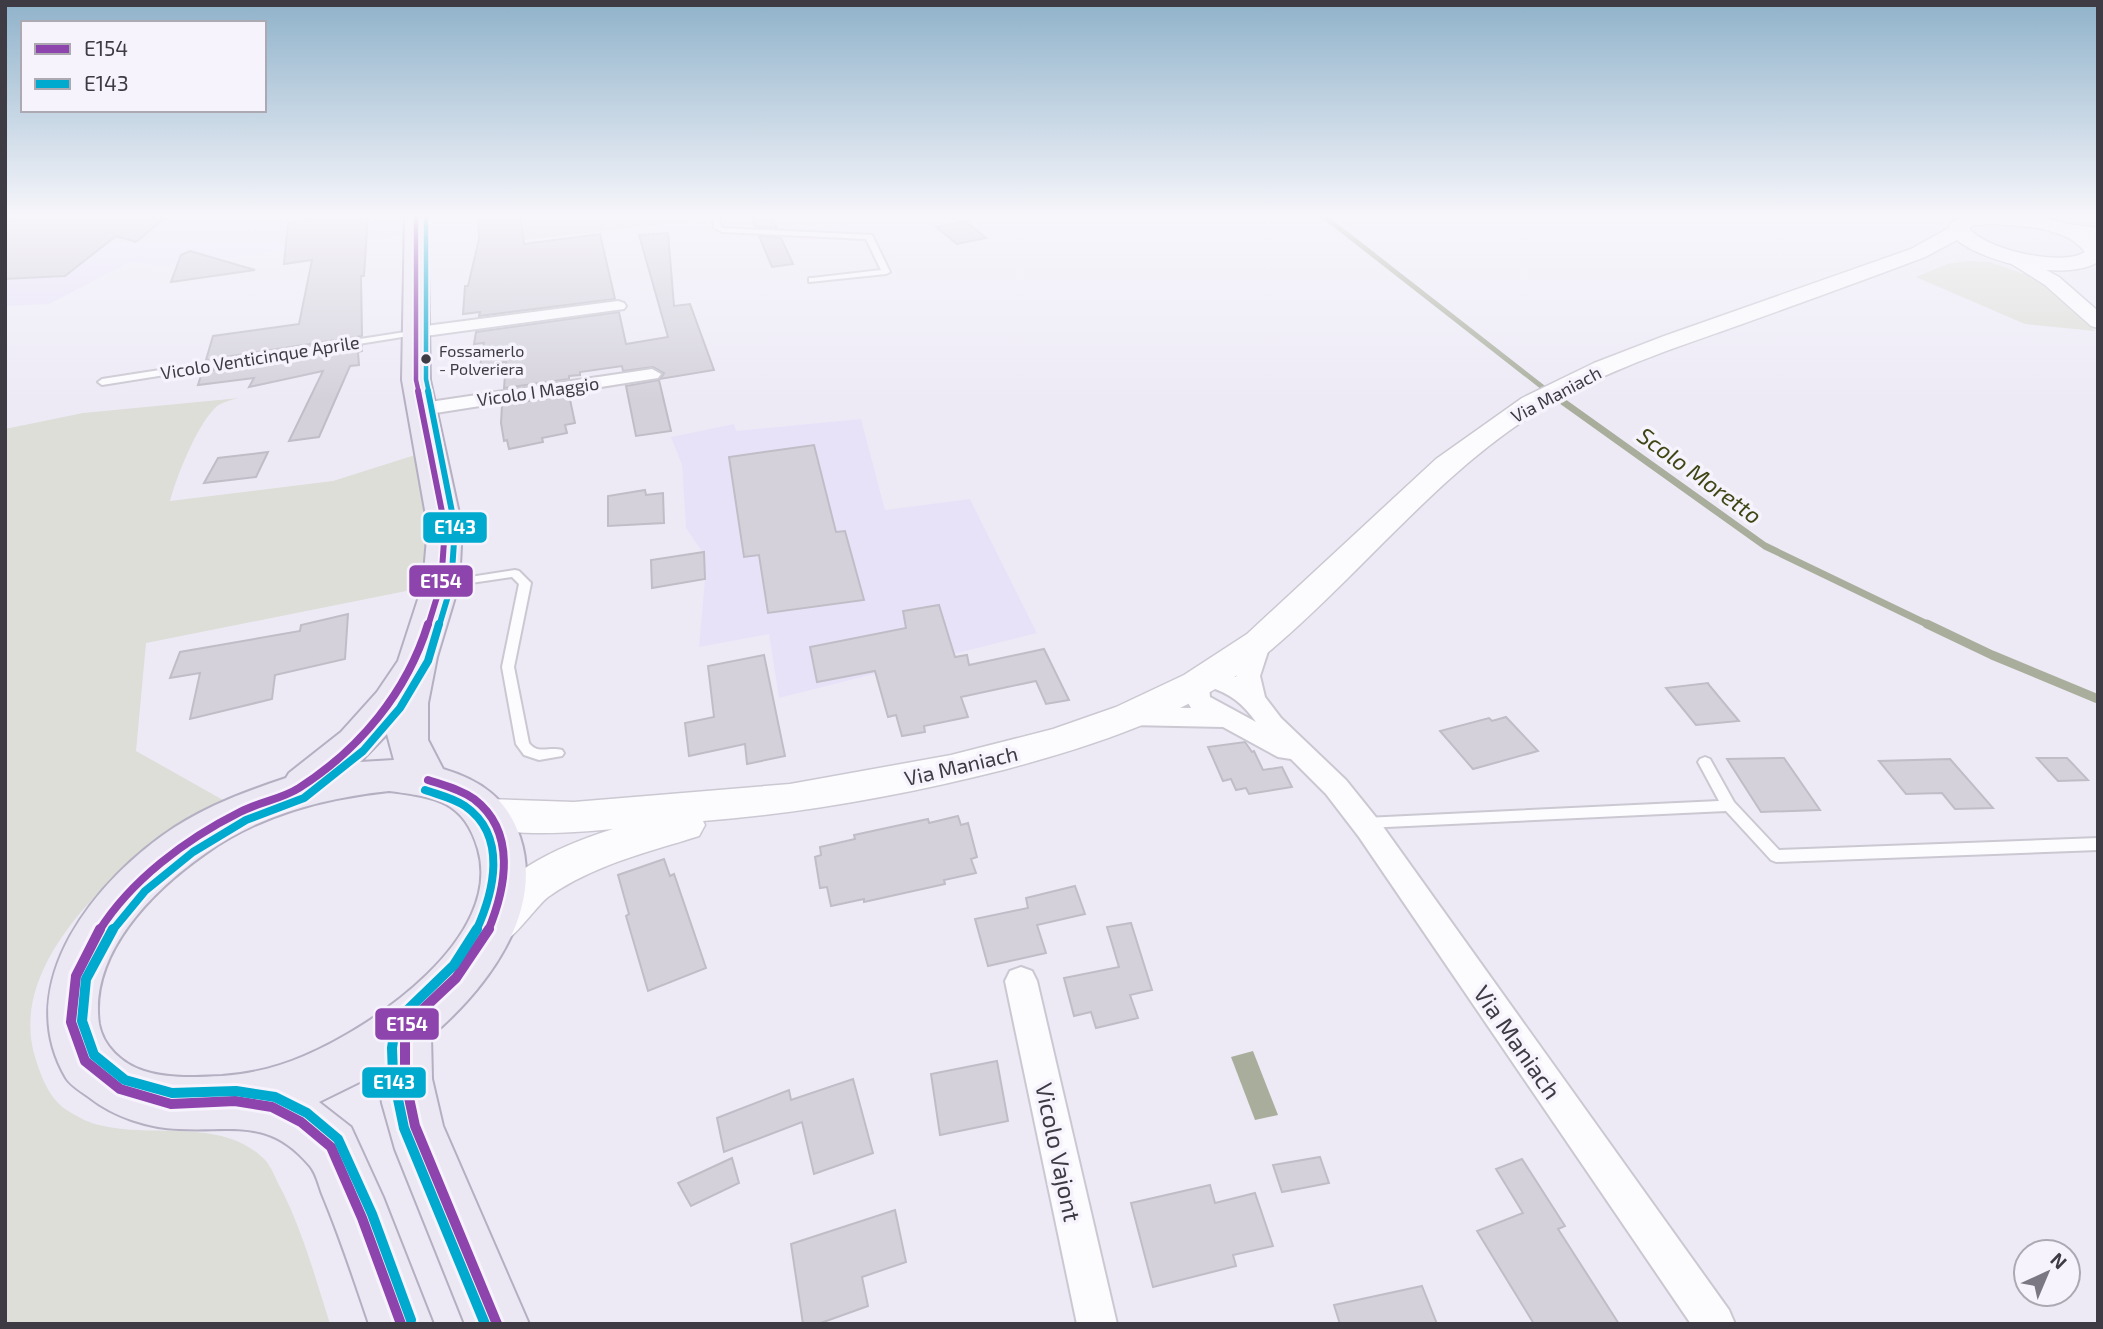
<svg xmlns="http://www.w3.org/2000/svg" width="2103" height="1329" font-family="'Exo 2',sans-serif">
<style>
.built{fill:#e8e2f9}
.green{fill:#dcded7}
.water{fill:#a9ae9c}
.lines{fill:none;stroke-linecap:round;stroke-linejoin:round}
.stream-far2{stroke:#a9ae9c;stroke-width:5}
.stream-far1{stroke:#a9ae9c;stroke-width:7}
.stream{stroke:#a9ae9c;stroke-width:9}
.building{fill:#d4d1db;stroke:#c0bdc7;stroke-width:2}
.service-casing{stroke:#cbc8d2;stroke-width:4}
.minor-casing{stroke:#cbc8d2;stroke-width:4}
.tertiary-casing{stroke:#cbc8d2;stroke-width:3}
.secondary-casing{stroke:#cbc8d2;stroke-width:3}
.primary-casing{stroke:#b5afc2;stroke-width:4}
.service{fill:#fcfcfe;fill-rule:evenodd}
.minor{fill:#fcfcfe;fill-rule:evenodd}
.tertiary{fill:#fcfcfe;fill-rule:evenodd}
.secondary{fill:#fcfcfe;fill-rule:evenodd}
.primary{fill:#ece8f3;fill-rule:evenodd}
.bus-1-far3-casing{stroke:#f6f3fd;stroke-width:8}
.bus-1-far2-casing{stroke:#f6f3fd;stroke-width:10}
.bus-1-far1-casing{stroke:#f6f3fd;stroke-width:13}
.bus-1-casing{stroke:#f6f3fd;stroke-width:16}
.bus-2-far3-casing{stroke:#f6f3fd;stroke-width:8}
.bus-2-far2-casing{stroke:#f6f3fd;stroke-width:10}
.bus-2-far1-casing{stroke:#f6f3fd;stroke-width:13}
.bus-2-casing{stroke:#f6f3fd;stroke-width:16}
.bus-1-far3{stroke:#8e44ad;stroke-width:4.5}
.bus-1-far2{stroke:#8e44ad;stroke-width:6}
.bus-1-far1{stroke:#8e44ad;stroke-width:8}
.bus-1{stroke:#8e44ad;stroke-width:10}
.bus-2-far3{stroke:#00a9ce;stroke-width:4.5}
.bus-2-far2{stroke:#00a9ce;stroke-width:6}
.bus-2-far1{stroke:#00a9ce;stroke-width:8}
.bus-2{stroke:#00a9ce;stroke-width:10}
.bus-dot{fill:#3e3b45;stroke:#f6f3fd;stroke-width:2.5}
.labels{text-anchor:middle;dominant-baseline:central;stroke-width:7;stroke-linejoin:round;paint-order:stroke}
.far-bus-label{font-size:16px;fill:#3e3b45;stroke:#f6f3fd;text-anchor:start}
.far-street-label{font-size:18px;fill:#3e3b45;stroke:#f6f3fd}
.street-label{font-size:21px;fill:#3e3b45;stroke:#f6f3fd}
.water-label{font-size:23px;font-style:italic;fill:#3e4714;stroke:#f6f3fd}
.near-street-label{font-size:24px;fill:#3e3b45;stroke:#f6f3fd}
.line-badge{stroke:#f6f3fd;stroke-width:2.5}
.badge-label{font-size:19px;text-anchor:middle;font-weight:bold;fill:#fff}
</style>
<rect width="100%" height="100%" fill="#edeaf6"/>
<g class="built">
<path d="M5,214H416L414,234L161,266L130,262L49,304L5,306Z"/>
<path d="M861,419L885,510L970,499L1037,633L779,698L769,634L699,647L705,579L703,553L686,528L682,465L671,437L734,424L736,431Z"/>
</g>
<g class="green">
<path d="M525,214H693L694,221L517,241Z"/>
<path d="M1969,261L1990,262L2021,273L2036,274L2065,297L2095,331L2025,324L1916,277L1947,264Z"/>
<path d="M240,398C230,400 221,402 214,409C196,428 177,475 170,501L333,481L431,450L441,584L146,643L136,751L223,800C143,842 0,955 36,1060C42,1079 51,1102 70,1112C78,1117 89,1123 99,1125C152,1139 224,1116 266,1161C271,1167 275,1177 279,1185C302,1228 315,1277 330,1324H5V429L83,413Z"/>
</g>
<path class="water" d="M1253,1051L1278,1115L1255,1120L1231,1057Z"/>
<g class="lines">
<path class="stream-far2" d="M1321,214L1550,393"/>
<path class="stream-far1" d="M1548,391L1765,546L1931,626"/>
<path class="stream" d="M1927,624L1992,655L2098,699"/>
</g>
<g class="building">
<path d="M170,214L136,242L116,236L65,276L5,279V220Z"/>
<path d="M353,214H368L364,276H361L362,336L206,360L213,336L299,324L312,260L284,264L288,223Z"/>
<path d="M478,214H520L524,244L600,234L615,299L479,316L480,312L463,314L465,286H468L479,239Z"/>
<path d="M750,214H771L777,228L755,227Z"/>
<path d="M965,221L986,238L957,244L936,227Z"/>
<path d="M668,233L674,306L690,304L714,370L660,379L664,373L653,367L623,371L622,366L580,372V375L569,376V379L504,388L506,362L480,366L484,343L474,344L476,332L619,312L626,344L668,337L639,235Z"/>
<path d="M759,236L781,238L793,264L772,267Z"/>
<path d="M190,251L255,270L171,282L181,255Z"/>
<path d="M362,346V351L358,352L359,365L350,366L319,437L289,441L323,371L249,387L254,378L198,385L202,372Z"/>
<path d="M659,380L671,431L636,436L626,386Z"/>
<path d="M569,395L575,423L565,425L567,433L542,438L543,442L509,449L507,440L504,441L501,423L502,405Z"/>
<path d="M814,445L836,532L845,531L864,600L768,613L759,555L744,557L729,457Z"/>
<path d="M268,452L256,477L204,483L218,458Z"/>
<path d="M645,490L646,495L663,493L664,523L608,526V496Z"/>
<path d="M704,552L705,579L652,588L651,560Z"/>
<path d="M939,605L955,657L967,655L969,665L1044,649L1069,700L1046,704L1036,681L961,697L968,717L924,726L925,732L902,736L896,715L888,717L875,671L817,682L810,647L906,628L903,611Z"/>
<path d="M348,614L345,659L275,675L272,699L190,719L200,673L170,678L180,652L300,631L301,625Z"/>
<path d="M764,655L785,756L747,764L745,744L689,756L685,723L714,717L708,666Z"/>
<path d="M1708,683L1709,685L1739,721L1696,725L1666,688Z"/>
<path d="M1506,717L1538,751L1473,769L1440,731L1489,718L1492,721Z"/>
<path d="M1245,742L1252,752L1254,751L1263,770L1282,767L1292,787L1249,794L1246,788L1236,790L1231,779L1223,781L1208,747Z"/>
<path d="M1784,758L1820,810L1761,812L1727,759Z"/>
<path d="M2037,758H2067L2088,780L2058,781Z"/>
<path d="M1950,759L1993,808L1955,809L1942,793L1906,794L1879,761Z"/>
<path d="M958,816L961,825L968,823L977,857L971,859L976,873L944,880L945,884L864,902V899L831,906L827,887L820,888L815,857L821,855L820,847L855,839L854,835L928,819L929,823Z"/>
<path d="M664,859L670,876L674,874L706,968L648,991L626,916L629,914L618,875Z"/>
<path d="M1075,886L1085,914L1037,925L1046,953L988,966L975,919L1028,908L1026,898Z"/>
<path d="M1131,923L1152,990L1130,995L1138,1018L1096,1028L1091,1012L1074,1016L1064,978L1119,967L1107,927Z"/>
<path d="M997,1061L1008,1121L940,1135L931,1074Z"/>
<path d="M853,1079L873,1153L814,1174L802,1122L724,1152L717,1118L789,1090L791,1100Z"/>
<path d="M1320,1157L1329,1183L1282,1192L1273,1165Z"/>
<path d="M732,1158L739,1183L691,1206L678,1183Z"/>
<path d="M1522,1159L1565,1226L1558,1229L1619,1324H1534L1477,1231L1523,1213L1496,1169Z"/>
<path d="M1210,1185L1215,1203L1255,1193L1273,1246L1233,1255L1236,1266L1153,1287L1131,1203Z"/>
<path d="M895,1210L906,1262L862,1277L868,1306L818,1324H803L791,1244Z"/>
<path d="M1422,1286L1437,1324H1340L1334,1305Z"/>
</g>
<g class="lines">
<g class="service-casing">
<g id="service">
<path d="M712,214H718L721,227L723,228L872,235L890,272L886,274L809,282V278H812L881,270L866,239L722,232L714,228Z"/>
<path d="M418,330L422,332L421,334L102,385L98,382L102,379Z"/>
<path d="M515,570L519,571L531,583L514,667L529,743C538,755 549,746 562,750L564,753L562,756L539,760L524,755L516,744L502,667L519,584L512,577L444,587L438,584L444,581Z"/>
<path d="M1705,757L1710,759L1734,802L1779,850L2098,838V850L1776,862L1771,860L1726,811L1365,828L1360,827L1358,823L1360,819L1365,818L1719,801L1698,762L1700,759Z"/>
</g>
</g>
<g class="minor-casing">
<g id="minor">
<path d="M618,301L624,303L626,306L624,309L418,337L410,332L418,327Z"/>
<path d="M652,369L661,374L658,378L423,415L414,409L423,403Z"/>
<path d="M1259,634L1267,636L1271,642L1260,676L1265,697L1281,718L1346,780L1379,821L1729,1310L1735,1324H1691L1359,837L1326,794L1291,759L1278,757L1223,727L1129,725L1120,722L1116,716L1120,710L1129,707L1191,708L1182,692L1188,678L1209,670L1236,677L1251,636ZM1209,687C1230,693 1243,704 1256,722L1210,697Z"/>
<path d="M1021,967L1032,971L1037,981L1117,1324H1077L1005,981L1010,971Z"/>
</g>
</g>
<g class="tertiary-casing">
<g id="tertiary">
<path d="M2058,223L2098,228V238L2052,232L2049,228L2052,224Z"/>
<path d="M2013,252L2059,277L2098,311V328L2091,326L2045,285L2007,261L2004,257L2007,253Z"/>
</g>
</g>
<g class="secondary-casing">
<path id="secondary" d="M1967,214C2011,213 2058,213 2097,239L2098,262C2065,282 1986,263 1957,240L1925,257C1856,283 1787,308 1717,333C1657,354 1594,376 1540,410C1437,474 1364,571 1272,649C1196,713 1097,745 1003,770C904,795 805,813 703,821L705,825L699,836C646,853 595,864 548,897C533,909 510,947 492,946C488,946 481,943 476,941L470,928C497,873 557,847 613,829C571,833 513,837 474,825L468,814L474,803L488,799L574,802L790,784L951,755L1053,729L1116,707L1184,675L1247,634L1436,459L1522,398L1594,363L1664,336L1911,249L1949,228L1951,223ZM1993,224C2021,226 2066,226 2085,252C2063,267 1985,250 1969,228L1973,225Z"/>
</g>
<g class="primary-casing">
<path id="primary" d="M405,214H427L430,380L462,527L459,584L437,657L428,703V740L443,769C480,780 507,798 520,837C545,913 486,989 431,1036L432,1079L443,1126L529,1324H465L395,1149L382,1103L378,1073L319,1102L351,1127L383,1197L433,1324H369C354,1280 340,1237 322,1194C319,1186 316,1173 310,1166C269,1117 233,1132 179,1129C149,1128 114,1117 90,1098C82,1092 71,1086 66,1078C10,983 97,878 175,827C209,805 247,791 286,778L289,773L341,732L377,692L398,661L423,584L428,527L402,380ZM387,734L394,760L360,762ZM389,791C434,797 464,800 478,849C504,938 373,1027 304,1056C279,1067 250,1074 222,1076C197,1077 168,1079 144,1071C122,1064 103,1046 99,1024C89,953 153,890 206,853C261,814 324,798 389,791Z"/>
</g>
<use href="#service" class="service"/>
<use href="#minor" class="minor"/>
<use href="#tertiary" class="tertiary"/>
<use href="#secondary" class="secondary"/>
<use href="#primary" class="primary"/>
<g class="bus-1-far3-casing">
<path id="bus-1-far3" d="M416,214V380L419,393"/>
</g>
<g class="bus-1-far2-casing">
<path id="bus-1-far2" d="M418,391L445,527L441,584L428,626"/>
</g>
<g class="bus-1-far1-casing">
<g id="bus-1-far1">
<path d="M428,780C443,785 460,789 474,799C517,832 506,888 488,931"/>
<path d="M99,931C131,880 186,839 240,812C259,802 282,799 299,788C360,749 407,692 428,624"/>
</g>
</g>
<g class="bus-1-casing">
<g id="bus-1">
<path d="M100,929L76,976L71,1022L85,1061L120,1089L171,1104L235,1101L272,1107L301,1122L331,1147L362,1218L401,1324"/>
<path d="M489,929L456,978L405,1026V1079L415,1126L497,1324"/>
</g>
</g>
<g class="bus-2-far3-casing">
<path id="bus-2-far3" d="M426,214V379L429,393"/>
</g>
<g class="bus-2-far2-casing">
<path id="bus-2-far2" d="M428,391L455,527L451,586L439,626"/>
</g>
<g class="bus-2-far1-casing">
<g id="bus-2-far1">
<path d="M425,790C439,795 453,798 465,806C508,836 494,892 476,931"/>
<path d="M112,931L145,891L193,852L246,820L304,798L363,751L400,708L428,661L439,624"/>
</g>
</g>
<g class="bus-2-casing">
<g id="bus-2">
<path d="M113,929L86,979L82,1021L94,1055L125,1080L172,1093L236,1091L275,1097L307,1113L338,1139L372,1214L411,1320"/>
<path d="M477,929L454,965L396,1021L392,1048L393,1075L404,1128L485,1324"/>
</g>
</g>
<use href="#bus-1-far3" class="bus-1-far3"/>
<use href="#bus-1-far2" class="bus-1-far2"/>
<use href="#bus-1-far1" class="bus-1-far1"/>
<use href="#bus-1" class="bus-1"/>
<use href="#bus-2-far3" class="bus-2-far3"/>
<use href="#bus-2-far2" class="bus-2-far2"/>
<use href="#bus-2-far1" class="bus-2-far1"/>
<use href="#bus-2" class="bus-2"/>
</g>
<linearGradient id="sky" x2="0" y2="1"><stop stop-color="#8fb2ca"/><stop offset="0.54" stop-color="#f7f6fb"/><stop offset="1" stop-color="#f7f6fb" stop-opacity="0"/></linearGradient>
<rect width="2103" height="400" fill="url(#sky)"/>
<circle class="bus-dot" cx="426" cy="359" r="6"/>
<g class="labels">
<g class="far-bus-label">
<text x="439" y="350">Fossamerlo<tspan x="439" dy="18">- Polveriera</tspan></text>
</g>
<g class="far-street-label">
<text transform="translate(260 357) rotate(-9)">Vicolo Venticinque Aprile</text>
<text transform="translate(538 391) rotate(-8)">Vicolo I Maggio</text>
<text transform="translate(1556 394) rotate(-28)">Via Maniach</text>
</g>
<g class="street-label">
<text transform="translate(961 765) rotate(-13)">Via Maniach</text>
</g>
<g class="water-label">
<text transform="translate(1700 475) rotate(36)">Scolo Moretto</text>
</g>
<g class="near-street-label">
<text transform="translate(1518 1042) rotate(55)">Via Maniach</text>
<text transform="translate(1059 1152) rotate(78)">Vicolo Vajont</text>
</g>
</g>
<g class="line-badge">
<rect x="422" y="511" width="66" height="33" rx="7" fill="#00a9ce"/>
<rect x="408" y="564" width="66" height="34" rx="7" fill="#8e44ad"/>
<rect x="374" y="1007" width="66" height="34" rx="7" fill="#8e44ad"/>
<rect x="361" y="1066" width="66" height="33" rx="7" fill="#00a9ce"/>
</g>
<g class="badge-label">
<text x="455" y="534">E143</text>
<text x="441" y="588">E154</text>
<text x="407" y="1031">E154</text>
<text x="394" y="1089">E143</text>
</g>
<rect width="2103" height="1329" fill="none" stroke="#3e3b45" stroke-width="14"/>
<rect x="21" y="21" width="245" height="91" fill="#f6f3fd" stroke="#aca9b3" stroke-width="2"/>
<rect x="35" y="44" width="35" height="10" fill="#8e44ad" stroke="#aca9b3" stroke-width="2"/>
<text x="84" y="56" font-size="21" fill="#3e3b45">E154</text>
<rect x="35" y="79" width="35" height="10" fill="#00a9ce" stroke="#aca9b3" stroke-width="2"/>
<text x="84" y="91" font-size="21" fill="#3e3b45">E143</text>
<g transform="translate(2047 1273) rotate(44)"><circle r="33" fill="#f6f3fd" stroke="#aca9b3" stroke-width="2"/>
<path d="M0-5L12 26L0 18L-12 26Z" fill="#7b7883"/>
<text y="-10" font-size="19" font-weight="bold" text-anchor="middle" fill="#3e3b45">N</text>
</g>
</svg>
